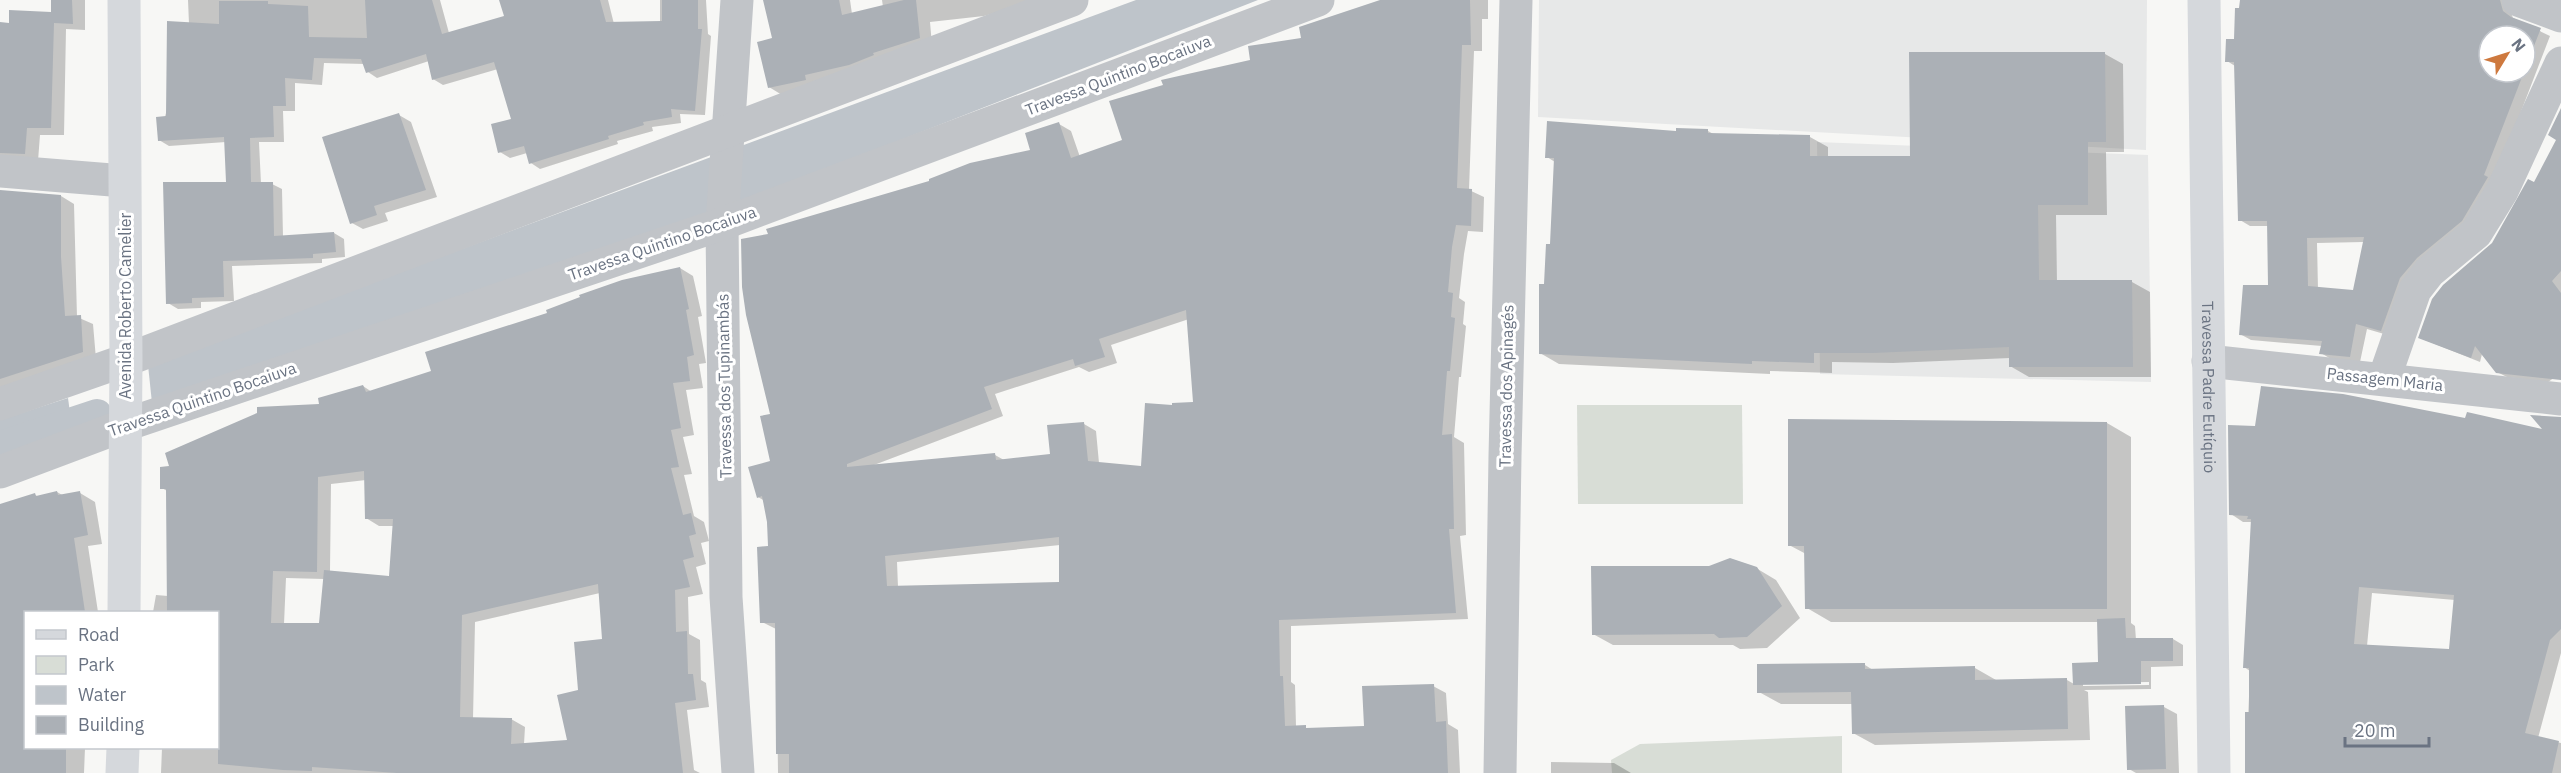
<svg xmlns="http://www.w3.org/2000/svg" width="2561" height="773" font-family="'IBM Plex Sans',sans-serif">
<style>
.built{fill:#e7e8e8}
.green{fill:#d8ddd6}
.water{fill:#bec4ca}
.shadow{fill:#0003;fill-rule:evenodd}
.lines{fill:none;stroke-linecap:round;stroke-linejoin:round}
.canal{stroke:#bec4ca;stroke-width:30}
.building{fill:#abb0b6;fill-rule:evenodd}
.minor{stroke:#c1c4c8;stroke-width:33}
.major{stroke:#d5d8dc;stroke-width:33}
.labels{text-anchor:middle;dominant-baseline:central;stroke-width:6;stroke-linejoin:round;paint-order:stroke}
.street-label{font-size:16px;fill:#6a7382;stroke:#fff}
</style>
<rect width="100%" height="100%" fill="#f7f7f5"/>
<g class="built">
<path d="M1539,0H2147L2146,150L1538,117Z"/>
<path d="M1817,142L2148,155L2151,382L1820,374Z"/>
</g>
<g class="green">
<path d="M1577,405H1742L1743,504H1578Z"/>
<path d="M1842,736V773H1612L1611,760L1640,744Z"/>
</g>
<g class="water">
<path d="M1136,0H1258L740,203L152,403L148,365Z"/>
<path d="M68,398L73,435L0,460V420Z"/>
</g>
<g class="shadow">
<path d="M52,0H85V30L66,29L64,135H40L38,161L0,165V24L10,25L52,13Z"/>
<path d="M188,0H440L449,33L506,17L500,0H608L614,24L660,23V0H706L708,34L711,36L705,115L680,114L681,123L652,127L653,131L617,141L618,144L540,169L531,163L527,153L510,158L500,152L513,120L498,69L443,85L433,79L429,61L377,78L368,72L365,64L324,63L322,85L295,83V111H283L284,142H259L261,184H272L282,189L283,237L334,233L344,239L345,257L322,259V263L232,266L234,301L201,302V308L178,309L168,303L227,183L226,142L169,146L159,140L189,24Z"/>
<path d="M765,0H850L852,14L883,7L882,0H1040L984,16L930,22L932,45L782,95L769,87L774,39Z"/>
<path d="M1384,0H1488V19H1482V51H1474L1469,190L1484,197L1483,232L1468,231L1464,254L1459,298L1465,302L1463,324L1466,326L1461,377H1459L1454,437L1464,443L1466,535L1460,536L1468,619L1291,626V682L1295,685L1296,727L1311,730L1365,727L1433,686L1446,693L1448,724L1458,730L1460,773H778L776,629L762,622L770,547L765,501L758,497L772,462L769,235L1032,151L1059,124L1071,131L1080,157L1124,141L1252,61ZM1189,319L1195,404L1174,407L1142,467L1099,463L1096,431L1084,424L1052,456L1004,460L995,455L874,465L1003,416L995,394L1079,367L1089,372L1117,363L1111,345ZM1060,545L1061,583L898,587L897,562Z"/>
<path d="M2241,0H2511L2510,11L2513,18L2550,36L2494,182L2391,336L2367,329L2360,362L2331,359L2321,353L2322,346L2251,340L2240,334L2269,287V226H2250L2240,220L2235,66L2227,61L2235,40ZM2489,36H2525V72H2489ZM2364,242L2355,292L2318,289L2317,243Z"/>
<path d="M2105,54L2123,64L2124,152H2106L2107,215H2056L2057,282H2132L2150,292L2151,377H2029L2010,366V358L1893,363L1832,362V373L1770,371V374L1559,364L1540,353L1551,246L1555,162L1547,157L1677,133L1708,131L1715,135L1810,137L1828,147V157H1911Z"/>
<path d="M2561,111V373L2548,382L2507,377L2497,372L2482,354L2480,362L2420,338L2493,244L2534,184L2558,139Z"/>
<path d="M399,115L411,122L437,197L385,213L388,221L363,229L352,223Z"/>
<path d="M0,191L61,196L74,204L77,317L93,324L96,359L0,390Z"/>
<path d="M680,268L693,276L702,316L698,317L706,363L699,364L703,388L686,390L694,435L683,437L692,474L684,475L694,516L704,522L709,541L701,543L706,564L696,567L703,594L688,597L689,634L700,640L701,680L706,683L709,707L687,710L694,770L700,773H161L162,748H218V612H153L156,595L168,596L167,491L162,488L171,467L363,386L372,392L433,372L549,314ZM366,480V518L379,526H394L390,578L330,572L331,484ZM286,578L324,579L320,625L284,624ZM600,593L603,641L580,691L569,741L524,744L525,727L511,719H473L475,622Z"/>
<path d="M2467,420L2546,431L2561,422V653L2538,738L2561,743V773H2246L2250,671L2244,667L2253,522H2243L2231,514L2257,427ZM2372,593L2455,600L2450,650L2367,646Z"/>
<path d="M2107,423L2131,437V623L2135,626L2136,640L2173,639L2183,645V666L2151,667V689L2084,690L2088,692L2090,740L1875,745L1853,733L1852,704H1781L1759,692L1865,665L1873,670L1975,668L1996,680H2067L2074,684L2099,664V622H1831L1807,608L1806,554L1789,545ZM2149,682V685L2083,686V683Z"/>
<path d="M57,492L64,496L80,493L95,502L102,544L88,546L98,612H26V748H85L84,773H0V506L35,495L39,497Z"/>
<path d="M1756,568L1776,580L1800,618L1767,648L1740,649L1733,645H1613L1593,634Z"/>
<path d="M2164,707L2177,714L2179,773H2136L2129,769Z"/>
<path d="M1551,762L1614,763L1631,773H1551Z"/>
</g>
<g class="lines">
<path class="canal" d="M0,446L97,414"/>
</g>
<g class="building">
<path d="M51,0H72L73,24L54,23L51,128H27L25,154L0,153V22L9,23V10L51,12Z"/>
<path d="M365,0H432L442,34L504,16L499,0H600L606,22L662,21V0H698V29H702L695,111L671,109L672,117L643,122L644,125L608,136L609,139L529,164L524,146L498,153L491,124L511,119L494,62L432,80L426,54L366,73L361,59L314,58L312,80L285,78L286,106H273L274,137L250,138L251,182H273L274,236L334,232L336,252L313,254V258L223,261L224,297L192,298V303L166,304L163,182H226L224,137L158,141L156,117L166,116L167,21L219,24V1H268V4L308,6L309,37L367,38Z"/>
<path d="M763,0H839L842,15L904,0H916L920,38L873,53L874,55L849,65L805,75L806,80L768,88L757,42L772,38Z"/>
<path d="M1380,0H1470L1471,45H1462L1457,188L1472,189L1471,226L1456,225L1452,247L1448,292L1453,293L1451,317L1455,318L1450,371H1447L1442,435L1452,434L1454,529H1449L1456,613L1279,620L1280,676H1283L1285,726L1306,725V728L1364,726L1362,686L1434,684L1436,722L1446,721L1448,773H789V754H776L775,623H760L757,547L768,546L767,522L762,496L757,498L748,467L770,461L760,416L770,414L746,315L742,287L741,239L768,234L766,229L929,181V179L970,163L1030,150L1025,133L1059,122L1071,158L1122,140L1109,101L1163,85L1161,80L1250,60L1248,46L1301,38L1299,27ZM1186,310L1193,402L1172,403V405L1145,403L1141,466L1088,461L1084,422L1047,425L1050,454L996,460L995,453L847,467V464L992,409L984,387L1073,359L1075,366L1105,357L1099,339ZM1059,537V582L887,586L885,556Z"/>
<path d="M2240,0H2500L2503,11L2511,17L2541,28L2525,69V36H2489V72H2524L2484,175L2488,177L2462,221L2417,258L2400,278L2381,331L2356,324L2350,357L2319,354L2322,341L2239,335L2243,285H2268L2267,221H2238L2234,62H2225L2226,39H2234L2235,8H2239ZM2364,237L2353,290L2308,286L2307,238Z"/>
<path d="M1909,52H2105L2106,142H2088V205H2038L2039,280H2132L2133,367H2009V347L1873,353H1814V363L1752,361V364L1539,354V284H1544L1546,244H1550L1554,158H1545L1547,121L1676,131V128L1708,129V133L1810,135V156H1910Z"/>
<path d="M2561,108V271L2552,281L2561,293V380L2496,373L2475,346L2471,358L2418,338L2432,299L2443,285L2492,243L2528,179L2534,182L2556,140L2548,135Z"/>
<path d="M399,113L426,190L374,206L377,215L350,224L322,137Z"/>
<path d="M0,190L61,195V257L65,316L81,315L83,352L0,379Z"/>
<path d="M680,267L689,309L686,310L694,355L687,357L690,381L673,383L681,428L671,430L679,467L671,468L683,515L691,513L696,534L689,536L694,557L683,560L690,587L675,590L676,632L687,631L688,674H693L696,700L675,703L683,773H397L312,767V771L283,770L218,764V612H167L166,489H160V467L169,466L165,453L257,413V407L319,404L318,398L363,385L366,392L431,371L425,352L547,313L546,310L580,297L579,295L622,280ZM364,471L365,519H393L389,576L324,570L319,623H271L273,571L317,572L318,477ZM598,584L602,639L574,642L578,690L557,695L567,740L511,744L512,718L460,717L462,615Z"/>
<path d="M2261,386L2343,394L2465,418L2467,412L2542,429L2530,415L2561,417V629L2550,640L2525,733L2559,741L2552,773H2245V712H2249V668H2243L2251,519H2247L2248,516L2229,515L2228,425L2255,426ZM2359,587L2454,595L2449,649L2354,644Z"/>
<path d="M1788,419L2107,422V609H1805L1804,546H1788Z"/>
<path d="M57,491L58,495L80,491L88,535L74,538L85,612H26V747H66V773H0V504L35,493L36,496Z"/>
<path d="M1730,558L1757,567L1782,606L1747,637L1719,638L1714,634L1592,635L1591,566H1709Z"/>
<path d="M2125,618L2126,638H2173V661H2141V684L2073,685L2072,663L2098,662L2097,619Z"/>
<path d="M1865,663V669L1975,666V680L2067,678L2068,729L1852,734L1851,692L1757,693V664Z"/>
<path d="M2164,705L2166,769L2127,770L2125,706Z"/>
</g>
<g class="lines">
<g class="minor">
<path d="M737,0L722,224L726,597L738,773"/>
<path d="M2518,0L2561,16"/>
<path d="M0,171L124,181"/>
<path d="M2208,361L2561,399"/>
<path d="M2384,379L2415,290L2429,272L2476,233L2502,191L2561,63"/>
<path d="M0,404L126,360L1072,0"/>
<path d="M0,472L125,425L722,224L1318,0"/>
<path d="M1500,773L1505,456L1516,0"/>
</g>
<g class="major">
<path id="s1" d="M2204,0L2214,773"/>
<path d="M124,612L126,360L124,0"/>
<path d="M122,773L123,748"/>
</g>
</g>
<g class="labels">
<g class="street-label">
<text transform="translate(1118 75) rotate(-21)">Travessa Quintino Bocaiuva</text>
<text transform="translate(662 243) rotate(-19)">Travessa Quintino Bocaiuva</text>
<text transform="translate(125 306) rotate(-90)">Avenida Roberto Camelier</text>
<text transform="translate(2385 379) rotate(6)">Passagem Maria</text>
<text transform="translate(724 386) rotate(-91)">Travessa dos Tupinambás</text>
<text transform="translate(1506 386) rotate(-89)">Travessa dos Apinagés</text>
<text stroke="none"><textPath href="#s1" startOffset="387">Travessa Padre Eutíquio</textPath></text>
<text transform="translate(202 399) rotate(-19)">Travessa Quintino Bocaiuva</text>
</g>
</g>
<rect x="24" y="611" width="195" height="138" fill="#ffffff" stroke="#c3c7cd" stroke-width="1.5"/>
<rect x="36" y="630" width="30" height="9" fill="#d5d8dc" stroke="#c3c7cd" stroke-width="1.5"/>
<text x="78" y="641" font-size="18" fill="#6a7382">Road</text>
<rect x="36" y="656" width="30" height="18" fill="#d8ddd6" stroke="#c3c7cd" stroke-width="1.5"/>
<text x="78" y="671" font-size="18" fill="#6a7382">Park</text>
<rect x="36" y="686" width="30" height="18" fill="#bec4ca" stroke="#c3c7cd" stroke-width="1.5"/>
<text x="78" y="701" font-size="18" fill="#6a7382">Water</text>
<rect x="36" y="716" width="30" height="18" fill="#abb0b6" stroke="#c3c7cd" stroke-width="1.5"/>
<text x="78" y="731" font-size="18" fill="#6a7382">Building</text>
<g transform="translate(2507 54) rotate(52)"><circle r="28" fill="#ffffff" stroke="#c3c7cd" stroke-width="1.5"/>
<path d="M0-4.5L10 22L0 15L-10 22Z" fill="#ce793e"/>
<text y="-9" font-size="16" font-weight="bold" text-anchor="middle" fill="#6a7382">N</text>
</g>
<path d="M2345 737v9h84v-9" fill="none" stroke="#6a7382" stroke-width="3"/>
<text x="2354" y="737" font-size="18" fill="#6a7382" stroke="#ffffff" stroke-width="4.5" paint-order="stroke">20 m</text>
</svg>
